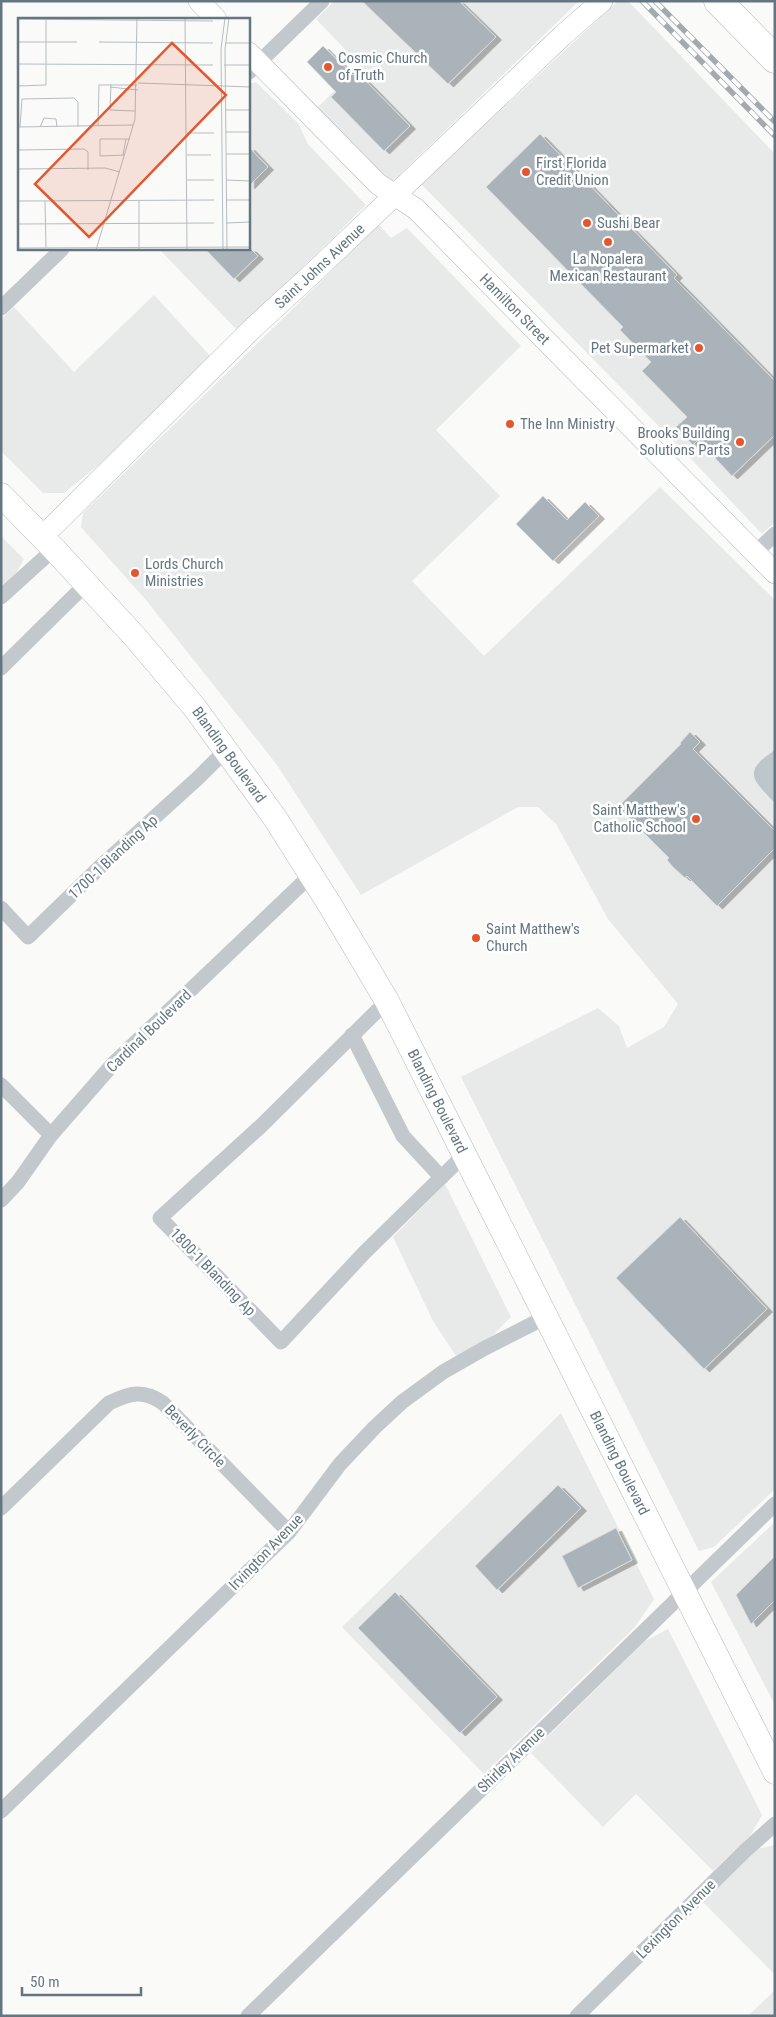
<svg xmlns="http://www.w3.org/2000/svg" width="776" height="2017" font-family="'Roboto Condensed',sans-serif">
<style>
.built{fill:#e8e9e9}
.water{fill:#bbc7cb}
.building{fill:#aab3b9;stroke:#dcdcda;filter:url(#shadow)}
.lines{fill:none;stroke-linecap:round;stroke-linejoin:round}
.secondary-casing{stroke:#b3babf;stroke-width:22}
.primary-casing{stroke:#b5babe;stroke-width:25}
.highway-casing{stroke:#b4b9bd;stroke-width:29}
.street{stroke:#c3c8cc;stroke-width:15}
.secondary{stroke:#fff;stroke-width:21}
.primary{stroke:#fff;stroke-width:24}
.highway{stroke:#fff;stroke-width:28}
.rail-casing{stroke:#a2aab0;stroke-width:5.5}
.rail{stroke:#fff;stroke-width:4;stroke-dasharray:11;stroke-linecap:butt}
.poi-dot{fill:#e4572e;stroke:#fff;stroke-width:2}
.labels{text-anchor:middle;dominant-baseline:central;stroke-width:5;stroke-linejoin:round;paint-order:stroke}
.poi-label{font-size:15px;fill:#657683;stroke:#fff;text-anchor:start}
.street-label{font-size:15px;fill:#657683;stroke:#fff}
.inset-road{fill:none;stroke:#b5bdc2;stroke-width:1}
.view{fill:#e4572e;fill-opacity:0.15;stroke:#e4572e;stroke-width:2.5}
.inset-edge{fill:none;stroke:#657683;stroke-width:2.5}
</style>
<defs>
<filter id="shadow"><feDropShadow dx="5.5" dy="3" stdDeviation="0" flood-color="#0004"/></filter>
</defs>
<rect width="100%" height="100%" fill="#fafaf8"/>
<g class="built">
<path d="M334,1H579L392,182L316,109L360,65L316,19Z"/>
<path d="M618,1H628L775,154V522L762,534L693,461L421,184Z"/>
<path d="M256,82L298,123L308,144L366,205L238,331L159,249H249V84Z"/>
<path d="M379,225L391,238L407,228L521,346L436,430L500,496L412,581L484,656L660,487L775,600V1489L714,1547L699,1551L461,1077L598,1008L619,1026L627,1048L664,1027L678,1004L608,919L556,824L538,807H518L361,895L277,765L146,600L81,527L83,513Z"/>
<path d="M154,295L212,358L101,463L64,493H43L1,451V319L14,307L74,372Z"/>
<path d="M1,536L24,559L15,575L1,588Z"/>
<path d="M445,1184L511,1317L493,1335L456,1356L433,1321L393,1237Z"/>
<path d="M561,1413L654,1599L635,1627L484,1774L342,1627Z"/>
<path d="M775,1522V1705L711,1582Z"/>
<path d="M668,1629L762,1815L750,1836L713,1871L636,1794L603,1827L531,1753L645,1641Z"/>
<path d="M775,1845V1975L703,1902L758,1849Z"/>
<path d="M775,1990V2016H748Z"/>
</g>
<path class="water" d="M775,750V803C752,779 742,772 775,750Z"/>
<g class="building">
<path d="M362,1H459L496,37L448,84Z"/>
<path d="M323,46L353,75L357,72L410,126L384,151L331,97L336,92L307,62Z"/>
<path d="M540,134L677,275L674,278L775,381V435L732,476L698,440L693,445L676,427L687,417L642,371L651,362L620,330L623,327L486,187Z"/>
<path d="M249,147L268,167L249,186Z"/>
<path d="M205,249H251L258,256L234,279Z"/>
<path d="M543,496L567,520L585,502L599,516L553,561L516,524Z"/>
<path d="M690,732L700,742L693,749L775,831V848L717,906L687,876L685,878L673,867L667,860L669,858L618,807L681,744L680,743Z"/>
<path d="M680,1217L767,1309L704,1369L616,1278Z"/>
<path d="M558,1485L581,1508L497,1590L475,1566Z"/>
<path d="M616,1528L632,1560L578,1588L562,1556Z"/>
<path d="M775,1556V1600L751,1624L736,1595Z"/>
<path d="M395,1592L497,1697L460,1733L358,1628Z"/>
</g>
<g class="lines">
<g class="secondary-casing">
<g id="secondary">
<path d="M199,1L216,19"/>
<path id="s1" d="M249,53L378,184L416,209L775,573"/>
<path id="s2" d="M42,537L254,327L314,272L562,36L602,1"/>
</g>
</g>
<g class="primary-casing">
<g id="primary">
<path id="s3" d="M1,495L54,549L136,638L195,708L275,818L330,905L387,1001L775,1772"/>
</g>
</g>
<g class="highway-casing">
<path id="highway" d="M718,1L775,59"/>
</g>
<g class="street">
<path d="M249,72L322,1"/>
<path d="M1,308L62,249"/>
<path d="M755,553L775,534"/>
<path d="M1,597L54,549"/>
<path d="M1,668L86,584"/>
<path d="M1,908L28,937L101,866L199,777L226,750"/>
<path d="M387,1001L262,1125L160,1218L281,1342L364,1253L464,1155"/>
<path d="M352,1035L403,1136L441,1177"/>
<path d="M1,1085L51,1135"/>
<path d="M1,1200L18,1182L51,1135L113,1064L311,875"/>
<path d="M1,1508L109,1403C130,1393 143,1389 163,1403L289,1532"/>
<path d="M1,1811L289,1532L340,1464L375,1427L402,1402L443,1372L485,1348L546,1317"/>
<path d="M248,2016L775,1504"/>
<path d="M577,2016L746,1850L775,1824"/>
</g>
<use href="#secondary" class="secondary"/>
<use href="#primary" class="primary"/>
<use href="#highway" class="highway"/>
<g class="rail-casing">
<g id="rail">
<path d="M642,1L775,136"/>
<path d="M655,1L775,122"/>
</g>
</g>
<use href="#rail" class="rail"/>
</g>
<g class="poi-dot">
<circle cx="328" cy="67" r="5"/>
<circle cx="526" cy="172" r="5"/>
<circle cx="587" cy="223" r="5"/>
<circle cx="608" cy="242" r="5"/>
<circle cx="699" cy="348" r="5"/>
<circle cx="510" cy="424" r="5"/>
<circle cx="740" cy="442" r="5"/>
<circle cx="135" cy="573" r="5"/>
<circle cx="696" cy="819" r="5"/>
<circle cx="476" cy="938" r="5"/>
</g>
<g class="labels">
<g class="poi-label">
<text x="338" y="58">Cosmic Church<tspan x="338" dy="17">of Truth</tspan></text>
<text x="536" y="163">First Florida<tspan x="536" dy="17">Credit Union</tspan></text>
<text x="597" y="223">Sushi Bear</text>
<text x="608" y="259" text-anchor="middle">La Nopalera<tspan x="608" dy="17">Mexican Restaurant</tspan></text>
<text x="689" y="348" text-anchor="end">Pet Supermarket</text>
<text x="520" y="424">The Inn Ministry</text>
<text x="730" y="433" text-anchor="end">Brooks Building<tspan x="730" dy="17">Solutions Parts</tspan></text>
<text x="145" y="564">Lords Church<tspan x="145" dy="17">Ministries</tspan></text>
<text x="686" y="810" text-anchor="end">Saint Matthew's<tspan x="686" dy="17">Catholic School</tspan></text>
<text x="486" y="929">Saint Matthew's<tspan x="486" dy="17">Church</tspan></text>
</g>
<g class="street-label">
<text stroke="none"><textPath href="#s2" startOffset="388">Saint Johns Avenue</textPath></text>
<text stroke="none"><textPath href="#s1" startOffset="370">Hamilton Street</textPath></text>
<text stroke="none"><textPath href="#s3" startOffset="346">Blanding Boulevard</textPath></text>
<text transform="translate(113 857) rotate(-43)">1700-1 Blanding Ap</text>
<text transform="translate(149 1031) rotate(-44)">Cardinal Boulevard</text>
<text stroke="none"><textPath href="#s3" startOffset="751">Blanding Boulevard</textPath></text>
<text transform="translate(213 1272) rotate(46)">1800-1 Blanding Ap</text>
<text transform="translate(195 1436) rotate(46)">Beverly Circle</text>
<text stroke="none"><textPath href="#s3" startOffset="1156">Blanding Boulevard</textPath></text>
<text transform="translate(266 1552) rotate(-46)">Irvington Avenue</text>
<text transform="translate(511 1760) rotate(-44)">Shirley Avenue</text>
<text transform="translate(676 1919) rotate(-45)">Lexington Avenue</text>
</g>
</g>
<g transform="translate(18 18)">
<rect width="232" height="232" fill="#fafaf8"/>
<path class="inset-road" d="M167,0L169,232M0,1L195,3M0,24H59M81,24L195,25M208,25H233M0,46L195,47M206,47H233M120,65L233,69M93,66L92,92L117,93M0,68L28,67V2M92,69L120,72M208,92H233M80,108L81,67H119M0,109L115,107M2,109L4,81L56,80L60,84V109M22,109L26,100L38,101L39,109M208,114H233M169,115H196M0,132L66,131L70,134V152M208,136H233M105,137L108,121M107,137L82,138V121H112M169,137H193M0,151L87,150L102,154M169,162H196M208,162L233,163M208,182H233M0,183L196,182M27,183L28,230M121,183V232M208,205L233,204M0,206L196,205M0,230L233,229M78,232L117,101L119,0M205,232L203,31L207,0M209,232L207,31L211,0"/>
<path class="view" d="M154,25L208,77L71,219L17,166Z"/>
<rect width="232" height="232" class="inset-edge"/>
</g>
<rect width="776" height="2017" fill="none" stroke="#657683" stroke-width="5"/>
<path d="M22 1987v8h119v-8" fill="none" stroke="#657683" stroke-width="2.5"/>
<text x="30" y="1987" font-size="15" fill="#657683" stroke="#ffffff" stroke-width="4" paint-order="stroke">50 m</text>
</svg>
